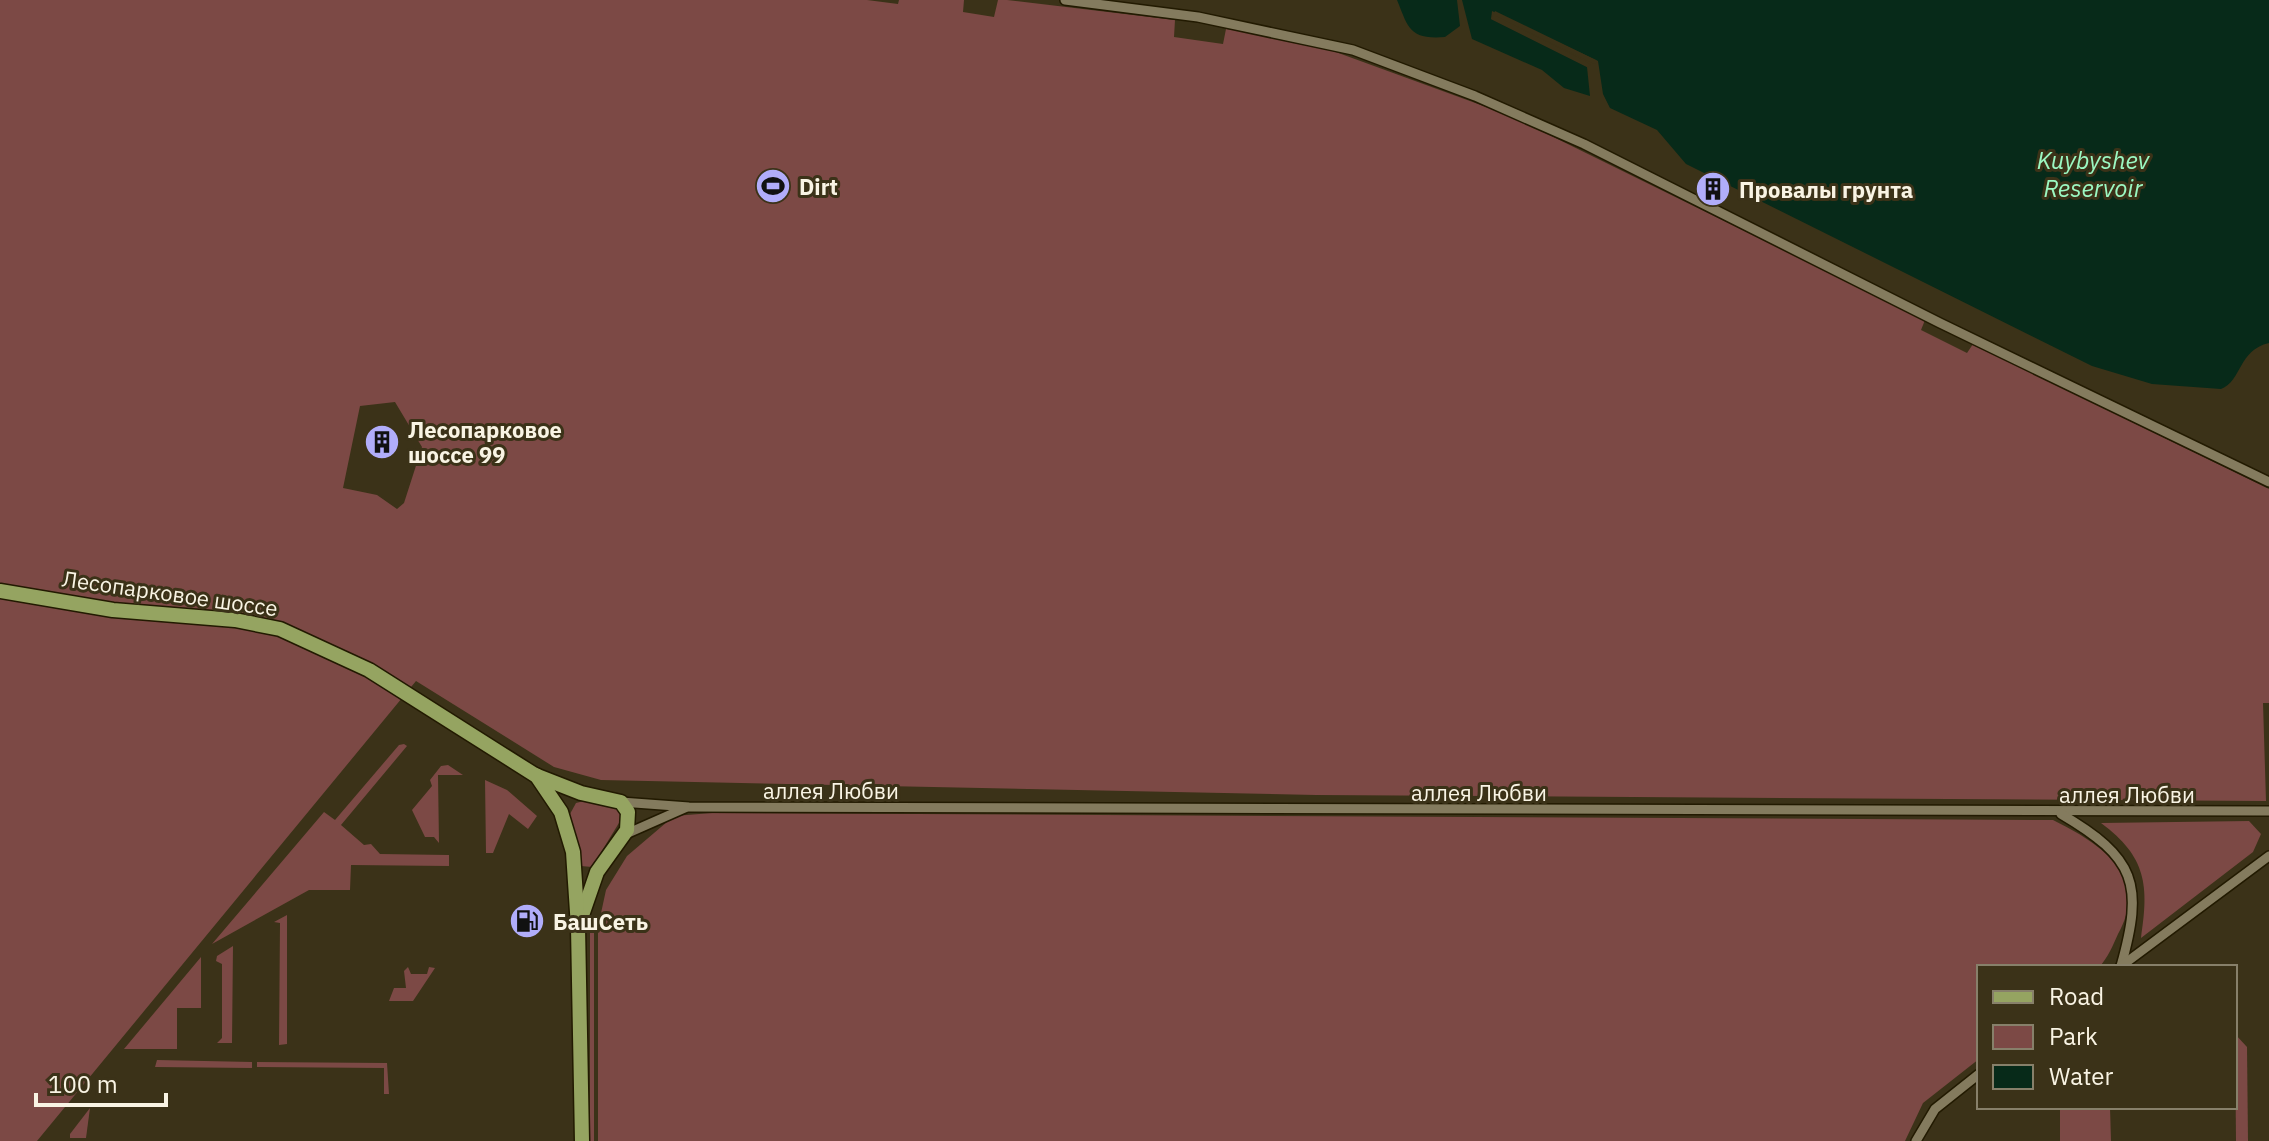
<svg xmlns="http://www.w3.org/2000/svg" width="2269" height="1141" font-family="'IBM Plex Sans',sans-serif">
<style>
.green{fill:#7c4945;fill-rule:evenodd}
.water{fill:#072a19}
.pier{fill:#3b3218}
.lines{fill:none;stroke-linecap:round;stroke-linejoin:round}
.street-casing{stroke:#221a01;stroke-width:12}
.primary-casing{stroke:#221a01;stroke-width:17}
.street{stroke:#847b5e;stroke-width:9}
.primary{stroke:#95a461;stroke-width:14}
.labels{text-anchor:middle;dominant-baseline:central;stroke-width:6;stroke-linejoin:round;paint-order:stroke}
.poi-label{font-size:22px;font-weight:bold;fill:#f9f4e4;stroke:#3b3218;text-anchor:start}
.street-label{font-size:22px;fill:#f9f4e4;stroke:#3b3218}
.water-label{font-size:24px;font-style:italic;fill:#9bf8c2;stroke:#3b3218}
</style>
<rect width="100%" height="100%" fill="#3b3218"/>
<g class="green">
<path d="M0,0H867L898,4L899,0H964L963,12L994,17L998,0H1007L1175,20L1174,37L1223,44L1226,29L1241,31L1333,51L1511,116L1925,320L1921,330L1967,353L1973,344L2269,489V703H2263L2266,801L1316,795L601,780L554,767L416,681L37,1141H0ZM395,402L422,447L404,503L397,509L377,495L343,488L360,406Z"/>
<path d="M404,744L407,746L341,825L364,845L371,844L380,854L449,855V866L351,865L350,890H309L212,944L324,812L335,820L399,745Z"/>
<path d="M448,765L463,775H438L439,843L434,837H425L412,810L432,786L430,780L441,766Z"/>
<path d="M485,780L507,790L537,816L528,829L509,814L493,853H486Z"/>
<path d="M584,801L616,808L622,818L592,867L581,866L570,814L576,803Z"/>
<path d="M712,813L2053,820C2099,843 2151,875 2118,934C2113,945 2108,958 2099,967H1979V1059L1923,1103L1905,1141H598V927L606,890L627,856L674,816Z"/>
<path d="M2249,821L2261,834L2253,852L2141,938C2149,886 2147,857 2101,823Z"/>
<path d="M287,915V1044L279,1045L280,923L274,922Z"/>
<rect x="590" y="930" width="4" height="211"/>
<path d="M233,946L232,1043H217L222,1038V964L216,961L217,956Z"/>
<path d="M201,957V1008H177V1049H124Z"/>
<path d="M408,967L411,974H427L429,967L435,968L413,1001H389L394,988H406L404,971Z"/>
<path d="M2235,1034L2247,1047L2248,1141H2236Z"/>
<path d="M157,1060L252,1062V1068L155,1067Z"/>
<path d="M257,1062L387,1063L389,1094H384V1068L257,1067Z"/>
<path d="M2060,1107H2110L2111,1141H2060Z"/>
<path d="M90,1108L86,1138H70V1134Z"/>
</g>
<g class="water">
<path d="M1397,0H1457L1460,26L1445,37C1408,40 1408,26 1397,0Z"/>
<path d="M1462,0H2269V343C2238,350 2242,381 2221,389L2152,384L2092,366L1686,164L1657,130L1610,108L1603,94L1598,61L1492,11L1491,19L1587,67L1590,96L1564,88L1542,70L1472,39Z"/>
</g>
<path class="pier" d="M1495,11L1596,60L1598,62L1594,64L1494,15L1585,61L1591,65L1587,67L1491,19Z"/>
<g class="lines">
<g class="street-casing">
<g id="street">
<path d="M1065,0L1198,17L1353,50L1475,96L1584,144L1940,323L2269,482"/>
<path d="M621,802L689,807L2269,811"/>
<path d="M2061,814C2136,858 2144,884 2121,966"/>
<path d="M626,834L685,808"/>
<path d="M2120,967L2269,856"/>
<path d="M1916,1141L1935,1109L1979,1074"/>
</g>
</g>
<g class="primary-casing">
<g id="primary">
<path d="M0,591L113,610L235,620L280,629L369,670L535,775L581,793L621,802L628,812L627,830L597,872L578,927"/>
<path d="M536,775L561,812L573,852L578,927L582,1141"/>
</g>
</g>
<use href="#street" class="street"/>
<use href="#primary" class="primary"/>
</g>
<defs>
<g id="stadium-disc" transform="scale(1.8)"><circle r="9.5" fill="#b1adfa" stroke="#3b3218"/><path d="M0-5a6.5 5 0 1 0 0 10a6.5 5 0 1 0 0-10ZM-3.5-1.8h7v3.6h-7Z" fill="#111"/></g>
<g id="building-disc" transform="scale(1.8)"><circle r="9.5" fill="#b1adfa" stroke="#3b3218"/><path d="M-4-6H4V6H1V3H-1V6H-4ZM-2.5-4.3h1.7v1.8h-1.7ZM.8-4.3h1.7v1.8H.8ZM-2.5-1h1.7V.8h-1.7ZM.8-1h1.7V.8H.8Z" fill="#111"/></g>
<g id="fuel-disc" transform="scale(1.8)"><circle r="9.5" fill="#b1adfa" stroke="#3b3218"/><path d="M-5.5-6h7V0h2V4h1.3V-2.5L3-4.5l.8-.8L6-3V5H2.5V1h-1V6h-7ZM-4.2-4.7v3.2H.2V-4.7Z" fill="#111"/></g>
</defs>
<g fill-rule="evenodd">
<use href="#stadium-disc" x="773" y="186"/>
<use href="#building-disc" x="1713" y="189"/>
<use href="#building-disc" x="382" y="442"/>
<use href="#fuel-disc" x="527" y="921"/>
</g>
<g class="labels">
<g class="poi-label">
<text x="799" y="186">Dirt</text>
<text x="1739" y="189">Провалы грунта</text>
<text x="408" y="429">Лесопарковое<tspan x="408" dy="25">шоссе 99</tspan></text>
<text x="553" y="921">БашСеть</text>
</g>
<g class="street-label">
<text transform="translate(170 593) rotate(8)">Лесопарковое шоссе</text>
<text x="831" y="790">аллея Любви</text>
<text x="1479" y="792">аллея Любви</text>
<text x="2127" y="794">аллея Любви</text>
</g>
<g class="water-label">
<text x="2093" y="160">Kuybyshev<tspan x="2093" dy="28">Reservoir</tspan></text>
</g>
</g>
<rect x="1977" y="965" width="260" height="144" fill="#3b3218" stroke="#87806a" stroke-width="2"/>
<rect x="1993" y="991" width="40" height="12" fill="#95a461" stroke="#87806a" stroke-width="2"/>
<text x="2049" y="1005" font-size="24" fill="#f9f4e4">Road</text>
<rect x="1993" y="1025" width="40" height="24" fill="#7c4945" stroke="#87806a" stroke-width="2"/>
<text x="2049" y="1045" font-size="24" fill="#f9f4e4">Park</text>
<rect x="1993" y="1065" width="40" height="24" fill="#072a19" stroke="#87806a" stroke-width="2"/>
<text x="2049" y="1085" font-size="24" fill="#f9f4e4">Water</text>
<path d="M36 1093v12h130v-12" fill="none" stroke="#f9f4e4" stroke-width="4"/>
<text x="48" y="1093" font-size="24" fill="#f9f4e4" stroke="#3b3218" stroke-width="6" paint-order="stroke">100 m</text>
</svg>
